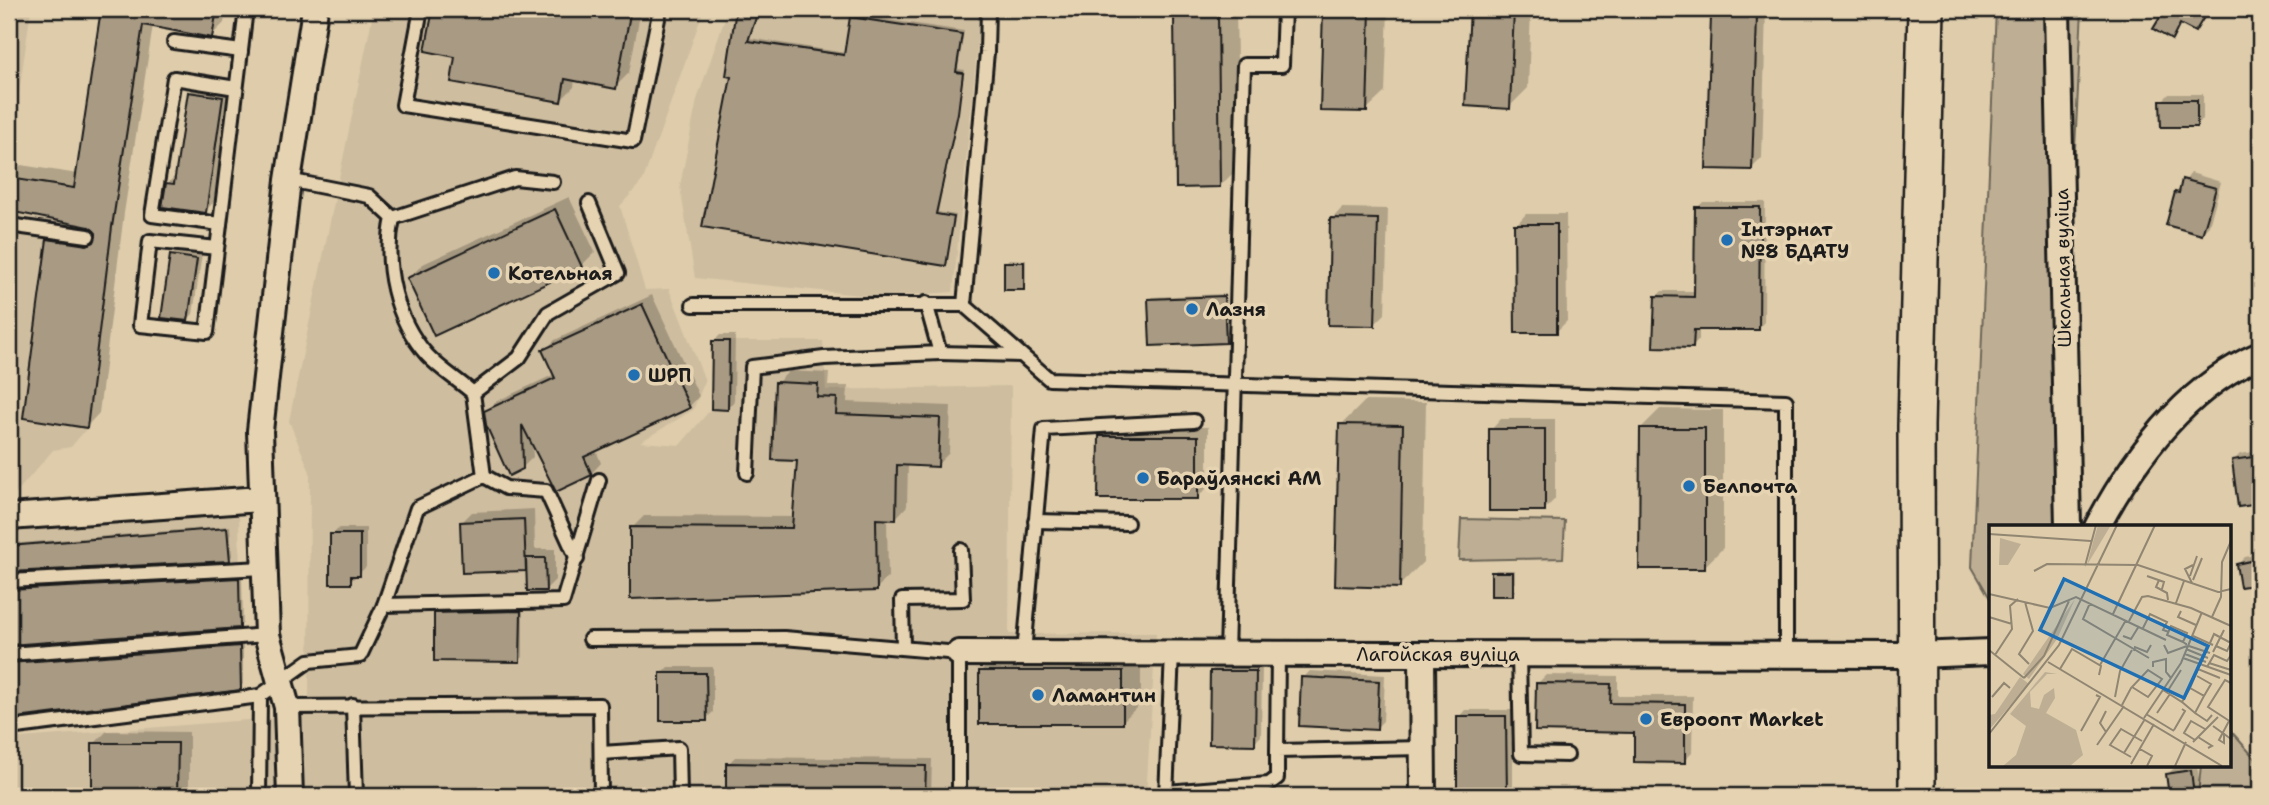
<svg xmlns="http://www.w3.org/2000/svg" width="2269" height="805" font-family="'Shantell Sans',sans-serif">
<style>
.built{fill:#cebd9f}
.green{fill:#beaf94;stroke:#6d6658;stroke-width:2}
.shadow{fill:#0003}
.building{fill:#a89a83;stroke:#1c1c1c;stroke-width:2}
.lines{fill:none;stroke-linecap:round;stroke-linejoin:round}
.service-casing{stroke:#1c1c1c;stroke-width:18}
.minor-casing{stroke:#1c1c1c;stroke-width:30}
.secondary-casing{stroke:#1c1c1c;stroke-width:40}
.service{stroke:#e6d3b1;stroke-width:12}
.minor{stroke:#e6d3b1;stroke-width:24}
.secondary{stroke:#e6d3b1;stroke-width:35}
.poi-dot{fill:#1f6fb2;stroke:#e6d3b1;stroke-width:2.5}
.labels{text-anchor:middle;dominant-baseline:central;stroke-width:7;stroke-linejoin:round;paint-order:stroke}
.poi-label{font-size:19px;font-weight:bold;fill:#1c1c1c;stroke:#e6d3b1;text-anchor:start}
.street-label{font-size:19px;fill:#1c1c1c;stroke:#e6d3b1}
.inset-road{fill:none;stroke:#908672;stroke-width:2}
.view{fill:#1f6fb2;fill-opacity:0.15;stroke:#1f6fb2;stroke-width:3.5}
.inset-edge{fill:none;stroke:#1c1c1c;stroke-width:3.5}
</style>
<rect width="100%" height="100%" fill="#deccab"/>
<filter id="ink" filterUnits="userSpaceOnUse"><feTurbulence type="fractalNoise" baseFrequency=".0143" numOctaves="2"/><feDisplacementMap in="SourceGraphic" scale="14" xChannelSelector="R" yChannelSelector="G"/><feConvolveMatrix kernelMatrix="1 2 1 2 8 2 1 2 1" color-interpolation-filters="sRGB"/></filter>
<g filter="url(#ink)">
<g class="built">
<path d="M9,9H31L9,163Z"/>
<path d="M374,9H704L643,180L620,206L645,290L669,289L705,381L693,410L640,442L680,445L711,409L712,341H823L826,390L1011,386L1009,634L1156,633L1146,796H9V739L274,718L309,705L310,472L289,421Z"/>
<path d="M728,9H981L953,292L879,297L695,278L680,186L697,100Z"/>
<path d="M9,211L113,227L87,428L71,447L53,450L15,494H9Z"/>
<path d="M239,507L241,693L9,721V528Z"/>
</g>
<g class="green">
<path d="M1996,9H2082L2056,527H1991V600L1972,567Z"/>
<path d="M1461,519L1565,521L1563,558L1459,560Z"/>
<path d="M2229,729L2260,764V796H2198L2201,765H2229Z"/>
</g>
<g class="shadow">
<path d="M102,9H226L224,23L211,36L153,25L124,213L99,413L87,426L49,240L62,227L95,232L90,226L9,210V178L21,165L78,174Z"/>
<path d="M435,9H641L629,73L615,87L575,79L574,87L560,101L457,56L427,50Z"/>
<path d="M736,9H760L750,38L846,53L855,15L964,31L958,69L965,70L938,212L956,215L945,264L733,76Z"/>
<path d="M1182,9H1236L1239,167L1220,186L1176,15Z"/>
<path d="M1325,9H1388L1385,92L1366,110L1322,109Z"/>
<path d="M1472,9H1531L1528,88L1509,107L1467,105Z"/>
<path d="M1721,9H1766L1762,158L1752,168L1713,17Z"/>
<path d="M2166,9H2210L2195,30L2182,23L2171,37L2155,28Z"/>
<path d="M200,83L232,87L215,201L205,211L168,183L177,174L189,93Z"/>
<path d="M2169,94H2203V118L2196,125L2162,101Z"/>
<path d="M2191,173L2221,182L2209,226L2202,233L2176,193Z"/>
<path d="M569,197L595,252L581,266L409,278L423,264Z"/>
<path d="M1703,202H1765L1764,322L1758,329L1699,328V340L1693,346L1656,297L1662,291H1696L1697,208Z"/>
<path d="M1342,208L1388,209L1385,314L1375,324L1332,219Z"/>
<path d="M1526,214H1566L1567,321L1557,331L1516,225Z"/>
<path d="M177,251L202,254L193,314L188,319L171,256Z"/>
<path d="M1009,259L1026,260V285L1023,288L1006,262Z"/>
<path d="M1226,294L1228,338L1225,341L1149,300L1152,297Z"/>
<path d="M652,295L699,396L689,407L596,450L601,463L591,474L532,442L533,457L522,468L486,411L497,401L555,374L544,351L555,340Z"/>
<path d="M720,335H735L734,401L728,408L713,342Z"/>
<path d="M789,371L829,373L828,386H848L847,402L951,406L949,453L937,465L908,464L907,506L896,518H887L888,577L876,589L632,528L644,516L795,517L799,460L777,383Z"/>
<path d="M1365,401L1426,402L1423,562L1399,586L1341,425Z"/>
<path d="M1660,409L1723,410V548L1704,567L1641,428Z"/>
<path d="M1501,419H1555V499L1545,509L1491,430Z"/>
<path d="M1111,427H1208V487L1198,497L1100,437Z"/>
<path d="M2260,451V502L2239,505L2233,461L2240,454Z"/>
<path d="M534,509L535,549H555V580L545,590L528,566L525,569L462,522L472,512Z"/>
<path d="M230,526L232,556L229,559L9,570V544Z"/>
<path d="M339,528H366V567L350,582L332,535Z"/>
<path d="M2260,554V582L2242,585L2238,564L2245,557Z"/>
<path d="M1496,570H1515V591L1512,594L1493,573Z"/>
<path d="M242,575L243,623L239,627L9,643V583L13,587Z"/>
<path d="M523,608V657L520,660L436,613L439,610Z"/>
<path d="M243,643V684L240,688L9,719V656L14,660Z"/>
<path d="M999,653H1141V703L1122,722L980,672Z"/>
<path d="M1218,665H1262L1261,736L1254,743L1211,671Z"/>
<path d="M668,667H713V712L706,719L661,674Z"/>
<path d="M1310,671L1385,675L1383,721L1376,728L1303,678Z"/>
<path d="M1546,675L1618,676V696H1693L1692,753L1684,761L1636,731L1538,683Z"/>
<path d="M1465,710H1513V796H1459V717Z"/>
<path d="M107,731L189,732V796H94V744Z"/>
<path d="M735,757L932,759L931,796H728V764Z"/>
<path d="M2197,765L2202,796H2171L2168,774L2175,767Z"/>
</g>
<g class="building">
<path d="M101,9H217L212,38L143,25L112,227L87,428L23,418L47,239L87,245L94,242L96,233L89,227L9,211V178L74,188Z"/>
<path d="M433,9H631L616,89L565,79L561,102L451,82L455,57L425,51Z"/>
<path d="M736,9H759L748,41L844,55L850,17L962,34L956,72L963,73L958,113L936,214L954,217L946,266L702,227L731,77L726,76Z"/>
<path d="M1323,9H1370L1367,112L1320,111Z"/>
<path d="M1470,9H1514L1510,109L1465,106Z"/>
<path d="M2153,9H2209L2195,32L2180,24L2172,40L2153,29L2162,14Z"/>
<path d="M1218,14L1220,187L1176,188L1174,15Z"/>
<path d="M1711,16L1757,17L1752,170L1706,169Z"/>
<path d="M188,92L223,97L206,213L162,207L166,183L174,184Z"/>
<path d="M2160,100H2197V127H2161Z"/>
<path d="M2182,179L2216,188L2202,235L2166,225L2175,192L2179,193Z"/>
<path d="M1695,207H1760L1759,330H1694L1693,348L1653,347L1655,296L1694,297Z"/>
<path d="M555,209L582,267L434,336L407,278Z"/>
<path d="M1330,218L1378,219L1375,326L1328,325Z"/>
<path d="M1514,224H1557V333H1515Z"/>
<path d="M170,255L197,259L188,321L161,318Z"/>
<rect x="1004" y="262" width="20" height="28"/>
<path d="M1224,296L1226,343L1150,346L1148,299Z"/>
<path d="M642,304L690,408L584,457L592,475L556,492L522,425L523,469L509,476L486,425L484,411L555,378L542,350Z"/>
<path d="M712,341H729L728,410L711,409Z"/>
<path d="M775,382L818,384L817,397L837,398L836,414L940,418L938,467L897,465L896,520L876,519L877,591L630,599V527L792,528L797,461L772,460Z"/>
<path d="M1339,424L1403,425L1400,588L1335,586Z"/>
<path d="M1640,428H1705V569H1639Z"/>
<rect x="1489" y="429" width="56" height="82"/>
<path d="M1099,436H1198V499H1098Z"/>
<path d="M2260,456V504L2238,507L2232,460Z"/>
<path d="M524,519L526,571L462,573L460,522Z"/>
<path d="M227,528L230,561L9,572V546Z"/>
<path d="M330,534H360V576H351V584H330Z"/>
<path d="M526,558H545L546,591H527Z"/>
<path d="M2260,559V584L2240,587L2236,564Z"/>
<rect x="1491" y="572" width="22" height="24"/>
<path d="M239,578L240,628L9,645V590Z"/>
<path d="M521,611L520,662L434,661V613Z"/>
<path d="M240,646L241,690L9,719V663Z"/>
<rect x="979" y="671" width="144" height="53"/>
<path d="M1210,671H1256L1255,745L1209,744Z"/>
<path d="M660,673H706L707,721H660Z"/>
<path d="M1301,677L1379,681L1377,730L1299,726Z"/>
<path d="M1536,683L1611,684L1610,703L1685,704V763L1634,762V733L1535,731Z"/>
<path d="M1457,716H1506L1507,796H1457Z"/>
<path d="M92,743H178L177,796H92Z"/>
<path d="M726,763L926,766L925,796H726Z"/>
<path d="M2191,770L2194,796H2169L2166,774Z"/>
</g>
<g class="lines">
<g class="service-casing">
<g id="service">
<path d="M421,9L403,105L633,141L660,9"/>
<path d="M174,42L241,51"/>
<path d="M288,180L369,196L393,218C383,264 395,319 427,355C440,369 458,380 473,393L519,358L548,313L618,273L589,203"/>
<path d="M393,218L515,178L553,182"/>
<path d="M220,224L152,215L174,78L236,88"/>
<path d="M9,225L88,236"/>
<path d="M217,248L150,241L140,325L207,332L246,9"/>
<path d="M693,305H964L1049,379L1786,401V655"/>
<path d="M964,305L987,52L988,9"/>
<path d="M940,353L1021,355"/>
<path d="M473,393L484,476"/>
<path d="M747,473L752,367L824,358L940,353L926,303"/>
<path d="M1035,521L1127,523"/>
<path d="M9,581L263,568"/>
<path d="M384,605L563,601L599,480"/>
<path d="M590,639L784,638L959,653V796"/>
<path d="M903,648L902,600L963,599L961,550"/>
<path d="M1024,653L1044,429L1194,421"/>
<path d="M1227,653L1244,65H1282L1284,9"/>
<path d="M9,654L267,635"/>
<path d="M1519,654L1521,754L1567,755"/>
<path d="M353,705L356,796"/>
<path d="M287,707L600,705L601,796"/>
<path d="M9,728L260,696"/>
<path d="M1277,751L1278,654"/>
<path d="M601,753L679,748L680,796"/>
<path d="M1166,792L1269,784L1277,778V751L1423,748"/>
<path d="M259,796L260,696L309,661L360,656L384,605L417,508L484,476L506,488L546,491L577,559"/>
<path d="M1166,796L1172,653"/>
</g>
</g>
<g class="minor-casing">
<g id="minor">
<path d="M2057,9L2068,527"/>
<path d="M9,517L260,499"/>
<path d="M2097,527C2134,457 2186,387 2260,355"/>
<path d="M959,653L1917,655L1991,652"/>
<path d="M1422,654L1423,796"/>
<path d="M290,796L287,707L267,635L260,431L288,180L315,9"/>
</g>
</g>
<g class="secondary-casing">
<path id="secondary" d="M1917,796L1916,426L1926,9"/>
</g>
<use href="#service" class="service"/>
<use href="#minor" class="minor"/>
<use href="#secondary" class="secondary"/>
</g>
</g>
<g class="poi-dot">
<circle cx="1727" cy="240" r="7"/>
<circle cx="494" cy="273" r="7"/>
<circle cx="1192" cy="309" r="7"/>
<circle cx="634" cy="375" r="7"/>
<circle cx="1143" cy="478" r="7"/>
<circle cx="1689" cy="486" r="7"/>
<circle cx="1038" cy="695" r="7"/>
<circle cx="1646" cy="719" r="7"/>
</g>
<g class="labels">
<g class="poi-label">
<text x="1741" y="229">Інтэрнат<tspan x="1741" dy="22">№8 БДАТУ</tspan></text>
<text x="508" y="273">Котельная</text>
<text x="1206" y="309">Лазня</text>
<text x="648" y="375">ШРП</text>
<text x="1157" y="478">Бараўлянскі АМ</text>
<text x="1703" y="486">Белпочта</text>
<text x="1052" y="695">Ламантин</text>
<text x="1660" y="719">Евроопт Market</text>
</g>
<g class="street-label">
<text transform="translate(2063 268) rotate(-91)">Школьная вуліца</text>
<text x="1438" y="654">Лагойская вуліца</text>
</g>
</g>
<g transform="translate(1989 525)">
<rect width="242" height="242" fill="#deccab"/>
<path d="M109,0H122L98,40L104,17ZM11,13L32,19L19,40H10ZM86,74L68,114L40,154L34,149ZM56,147L68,149H58L41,167L42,182L50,184L55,170L65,163L66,173L57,188L87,205L94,230L81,241H14L27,230L37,201L21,189ZM31,152L40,159L0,205V190L6,189Z" fill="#beaf94"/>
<path class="inset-road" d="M0,9L102,16M96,41L107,0M45,46L58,39L149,40L229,67L242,64M158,51L175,57L173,64M201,51L208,31M170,55L167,62L178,68L179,75M204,55L213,33M203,58L196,44L204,40M0,69L61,83L87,72L177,115M36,77L44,106L30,129L40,139M101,78L94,94L160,133M187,78L195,56M192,86L189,92L207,100M124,89L166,0M0,92L23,99M223,92L232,72L233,37L242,16M140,96L153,72L159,71L202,83L242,101M154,103L161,89L178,97L174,105L180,107M134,111L142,114L150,101M204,111L224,120M194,117L198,108L182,101L178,110L194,117L197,119H198M221,118L225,109L242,118M175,120L179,128L198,121M200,121L221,128M227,121L238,126L242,118M197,124L219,133M0,125L35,153M145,126L146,122L158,127L162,120M224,127L235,105M196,129L217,137M6,130L23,104L21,81L29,74M194,133L242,150M59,137L233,241M220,138L242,145M111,140L137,95M164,142V137L177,134V147L182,153M218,142L225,130L238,136L242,130M71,144L83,124L112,141L110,150M208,151L222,159L215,171M35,153L55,131L80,76M242,158L236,155L219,182L242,197M201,163L209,144L231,153M174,165L193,177L201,163L215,171L206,188L193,177M178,167L192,145M3,172L15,158L21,163M126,172L131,146L143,125M133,180L142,163L159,145L173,154L159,172L143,162M168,188L181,169M206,188L218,196L223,190M157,189L185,206M155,193L192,138L213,87M224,201L242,214M185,205L196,186L193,184M92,206L111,172L107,170M117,207L111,198L117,186M235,208V218L230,215L240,196M0,209L70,120L128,0M209,212L223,221L219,223M206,215L195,208L202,196L216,204M204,217L229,192M108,220L135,181M151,224L163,231L158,241M135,228L156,194M142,232L121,220L132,204L153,216M142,239L165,199M186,241L197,217"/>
<path class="view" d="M75,54L219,121L195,173L51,105Z"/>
<rect width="242" height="242" class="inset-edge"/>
</g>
<rect width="2269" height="805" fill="none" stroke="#e6d3b1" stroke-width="35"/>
<rect x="18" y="18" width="2234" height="770" fill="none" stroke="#1c1c1c" stroke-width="2.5" filter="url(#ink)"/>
</svg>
